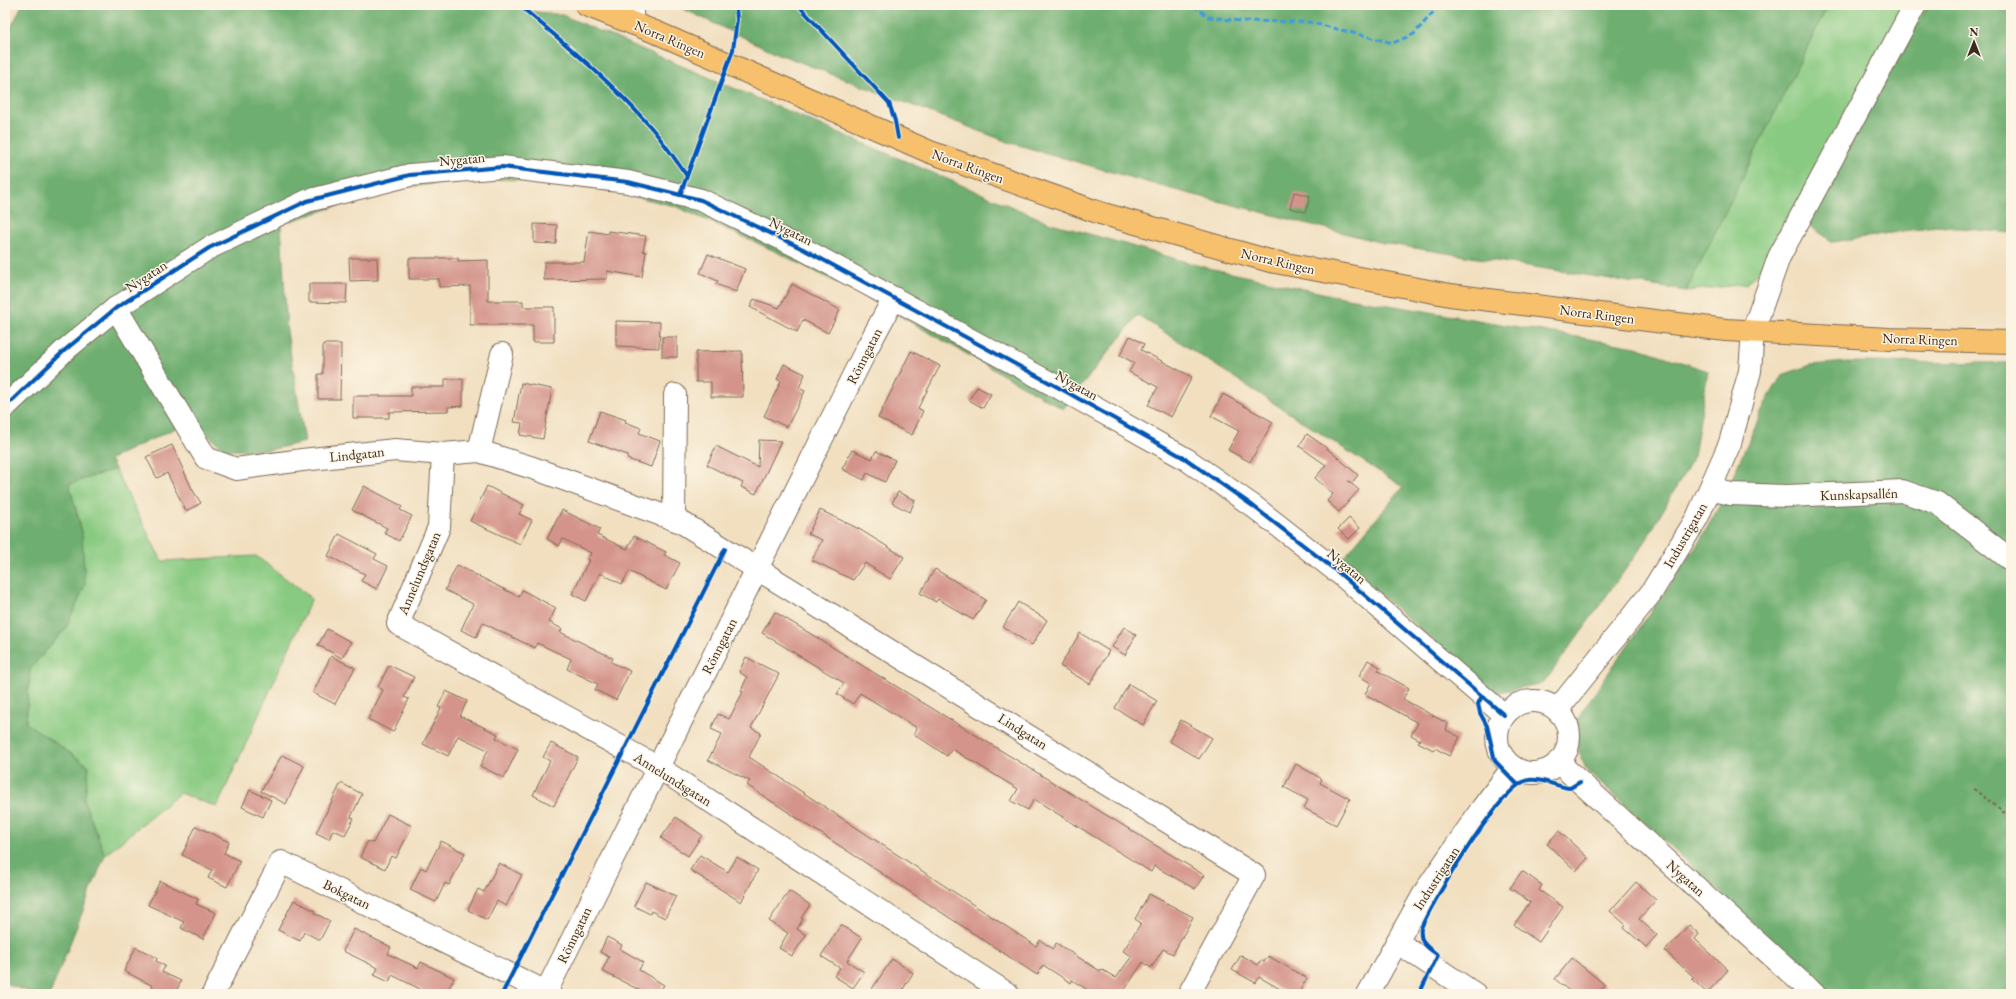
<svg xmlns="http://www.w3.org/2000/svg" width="2016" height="999" font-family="'EB Garamond',serif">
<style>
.green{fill:#89ca82;stroke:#627a50}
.forest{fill:#6eae70;stroke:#546c47}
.building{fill:#d4948b}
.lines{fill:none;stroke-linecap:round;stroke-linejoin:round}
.minor-casing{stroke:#7b6957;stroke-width:24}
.major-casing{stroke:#7b6957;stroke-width:24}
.path{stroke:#7b6957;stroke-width:2.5;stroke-dasharray:3 3;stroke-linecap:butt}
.minor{stroke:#fff;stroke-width:22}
.major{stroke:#f7c06c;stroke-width:22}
.quiet{stroke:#3f9ce0;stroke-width:3;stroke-dasharray:6 3;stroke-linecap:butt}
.cycleway-casing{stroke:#fcf5e5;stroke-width:6}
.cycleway{stroke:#0057b8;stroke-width:4}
.labels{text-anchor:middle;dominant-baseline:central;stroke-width:3;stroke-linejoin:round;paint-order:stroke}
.street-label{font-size:14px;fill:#3b2a1e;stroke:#fcf5e5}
</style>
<rect width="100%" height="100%" fill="#fcf5e5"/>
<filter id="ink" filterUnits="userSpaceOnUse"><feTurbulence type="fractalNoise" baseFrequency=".025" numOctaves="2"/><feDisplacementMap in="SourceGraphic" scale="8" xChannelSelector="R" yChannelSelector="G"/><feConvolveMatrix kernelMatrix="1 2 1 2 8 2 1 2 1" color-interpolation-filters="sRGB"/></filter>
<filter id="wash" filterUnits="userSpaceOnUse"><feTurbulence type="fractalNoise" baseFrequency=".012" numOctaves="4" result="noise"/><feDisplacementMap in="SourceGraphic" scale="16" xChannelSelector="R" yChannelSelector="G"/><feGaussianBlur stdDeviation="0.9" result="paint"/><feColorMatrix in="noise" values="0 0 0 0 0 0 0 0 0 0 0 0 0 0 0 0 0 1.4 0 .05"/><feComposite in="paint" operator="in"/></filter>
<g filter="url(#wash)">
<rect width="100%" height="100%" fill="#f1dfc0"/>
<g class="green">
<path d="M1828,5H1929L1806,223L1746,284L1686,291Z"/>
<path d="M115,469L162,561L256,556L310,597L311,600L217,807L180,793L105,855L84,801L89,766L26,723L30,669L66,628L82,532L69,484Z"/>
</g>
<g class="forest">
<path d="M22,5H483L562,15L1048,222L1204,267L1336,296L1636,347L1708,371L1694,456L1645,542L1544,683L1494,693L1341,561L1403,487L1138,315L1063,409L881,305L777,252L675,206L599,188L522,180L472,179L390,189L281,224L287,332L305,442L269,450H226L191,421L110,459L115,469L69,484L82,532L85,585L66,628L30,669L26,723L89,766L84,801L105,855L50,994H34L5,983V40Z"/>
<path d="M675,5H1828L1686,291L1383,243L1167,188L1008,142L779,54Z"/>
<path d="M1929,5H2011V233L1936,226L1833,242L1806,223Z"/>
<path d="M1847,362L2011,363V994H1830L1586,769C1577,748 1572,732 1582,711L1698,544L1722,501L1765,404L1782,375L1811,365Z"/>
</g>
<g id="blocks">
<g class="building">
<path d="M1294,192L1310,196L1306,212L1290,208Z"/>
<path d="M534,224L557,225L556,244L534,243Z"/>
<path d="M589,231L608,234V231L646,236L643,251L646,252L642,277L607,271V279L544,280V262H584Z"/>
<path d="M708,254L745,269L736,292L716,284L718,281L700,273Z"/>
<path d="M349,258H377L378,280L350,281Z"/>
<path d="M409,258H458V261L488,260V301H523V307H554V342H533V325H470V286L439,287V279H409Z"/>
<path d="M309,284H347L346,303L309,302Z"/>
<path d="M792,284L840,310L828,333L803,320L797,332L750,307L754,299L779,308Z"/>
<path d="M616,321L660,322L659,348L616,346Z"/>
<path d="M1130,336L1144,344L1141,350L1192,377L1171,417L1148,405L1158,387L1129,372L1134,363L1120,355Z"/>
<rect x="662" y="337" width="15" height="20"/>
<path d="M323,344H341L340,399H318V374H323Z"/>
<path d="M742,351L743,397H711V382H696V352Z"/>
<path d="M911,351L940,366L918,408L923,411L912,435L878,418Z"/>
<path d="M784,364L805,374L799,388L805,391L787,427L764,416L781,381L777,379Z"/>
<path d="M445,379H463V406L448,407V411L389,412V418H353V396H411V387H445Z"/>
<path d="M521,383L552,389L543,439L520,435L522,423L514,422Z"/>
<path d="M977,387L991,394L983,408L969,400Z"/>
<path d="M1223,394L1273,422L1250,462L1228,450L1239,431L1211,416Z"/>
<path d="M600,411L626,420L625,422L641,428L639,433L660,441L651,467L627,459L628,455L589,441Z"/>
<path d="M1307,434L1324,446L1358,475L1352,483L1348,481L1359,490L1339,512L1327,501L1333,494L1315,478L1326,465L1299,446Z"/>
<path d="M759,440L781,441L756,494L741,487L743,483L707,465L716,446L758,467Z"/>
<path d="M172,445L192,489L201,503L186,511L167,473L157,478L146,457Z"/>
<path d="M852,450L872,459L876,451L895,460L885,482L867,473L864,480L842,469Z"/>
<path d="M364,486L402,506L400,510L412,516L399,541L384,533L387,528L352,510Z"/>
<path d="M487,486L524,505L519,514L532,520L520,544L470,521Z"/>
<path d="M898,492L915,500L910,512L892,503Z"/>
<path d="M562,510L600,529L597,535L627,549L634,536L666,552L664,555L680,563L666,590L629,571L622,584L600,573L586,601L572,594L589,560H587L591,553L563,539L559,546L547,539Z"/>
<path d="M820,510L859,529L904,557L890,579L865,563L853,580L812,560L822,540L808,534Z"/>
<path d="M1349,518L1360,528L1349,539L1338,529Z"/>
<path d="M339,534L377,554L374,559L388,566L377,589L361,581L365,574L328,556Z"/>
<path d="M457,565L519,597L522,590L556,608L549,622L562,629L560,632L613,658L611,662L630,671L616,700L595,690L598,684L567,669L571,659L537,643L535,648L483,623L476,637L461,630L473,604L445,590Z"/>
<path d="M935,569L986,600L973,620L938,599L936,602L920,593Z"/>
<path d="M1018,602L1047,620L1032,645L1003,627Z"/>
<path d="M775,612L1204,875L1195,889L1154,866L1151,872L1034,799L1028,810L1011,801L1018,789L952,749L947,756L914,734L917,728L860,693L853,704L837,694L844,683L762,633Z"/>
<path d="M1124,627L1136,635L1125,655L1112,647Z"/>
<path d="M327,629L351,642L342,658L318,645Z"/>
<path d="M1080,633L1109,651L1090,684L1060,666Z"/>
<path d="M331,656L355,668L335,704L313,693Z"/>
<path d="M746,657L779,674L751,728L761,733L749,757L1036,946L1040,940L1053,949L1056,943L1100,971L1101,969L1116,978L1132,956L1123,951L1141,923L1135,919L1149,894L1193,917L1173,954L1163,949L1151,968L1143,962L1122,994H1094L1072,980L1071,983L1043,965L1037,975L762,795L747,785L750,781L708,760L722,734L711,729L718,714L729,719L743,692L741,691L747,677L739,672Z"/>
<path d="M1368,660L1380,667L1378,671L1409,688L1403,699L1448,724L1446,730L1460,737L1449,756L1435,748L1433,750L1418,742L1420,740L1411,735L1418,723L1365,694L1371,683L1359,676Z"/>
<path d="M389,665L414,677L404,697L409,699L393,732L368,719L383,690L378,687Z"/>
<path d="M1129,684L1157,701L1143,725L1115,708Z"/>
<path d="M446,691L467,701L460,716L498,734L496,738L518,749L504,778L480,766L488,750L458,736L448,756L423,744L441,708L438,707Z"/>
<path d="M1181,720L1212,738L1199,759L1169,741Z"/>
<path d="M551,743L578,757L554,806L533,795L550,761L543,757Z"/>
<path d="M282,755L304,766L286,804L261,791Z"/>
<path d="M1296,764L1322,779L1320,783L1350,799L1336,825L1304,808L1308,800L1284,787Z"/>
<path d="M341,783L362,794L351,817L354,818L345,835L333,830L329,839L316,833Z"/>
<path d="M250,790L271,800L263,817L242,807Z"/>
<path d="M388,814L412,826L396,858L391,856L385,869L360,857L368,841L373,843Z"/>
<path d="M676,817L702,835L688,856L661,838Z"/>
<path d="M196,826L229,842L224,853L240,861L227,887L208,878L212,870L182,855Z"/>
<path d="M1559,831L1588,858L1576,871L1547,844Z"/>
<path d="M441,841L465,853L449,885L445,883L436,902L410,890L421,867L426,870Z"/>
<path d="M700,855L728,872L737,857L758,870L741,902L690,870Z"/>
<path d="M499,863L522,875L506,906L497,901L487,920L468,910L478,889L484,892Z"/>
<path d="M1522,871L1542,885L1539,890L1563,907L1539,942L1514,925L1530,902L1510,888Z"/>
<path d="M160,881L198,899L196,904L216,913L203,939L181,928L184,922L148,905Z"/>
<path d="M646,882L676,896L665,918L651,911L650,914L634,906Z"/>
<path d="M1636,882L1656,900L1639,919L1657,935L1646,947L1624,928L1626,925L1610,911Z"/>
<path d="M789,891L810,905L801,918L803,919L797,929L806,935L792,956L779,948L788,933L769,921Z"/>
<path d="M294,900L315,911L314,913L330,921L320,940L304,932L300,941L278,930Z"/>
<path d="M841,925L862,938L847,961L864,972L853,988L834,976L840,968L821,956Z"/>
<path d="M1689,925L1699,934L1695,939L1728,970L1707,993L1692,979L1694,977L1665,951Z"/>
<path d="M354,929L391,947L388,954L418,968L421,962L454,978L446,994H430L392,975L389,982L374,975L378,968L343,951Z"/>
<path d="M607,937L622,945L620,949L643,962L639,970L664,985L658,994H647L602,971L609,957L600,952Z"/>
<path d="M136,947L157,958L156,961L165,966L162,972L181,981L175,994H149L153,986L124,971Z"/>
<path d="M1241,955L1258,965L1261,960L1264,962L1268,956L1307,978L1298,994H1289L1259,977L1256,983L1232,970Z"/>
<path d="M1572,958L1605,985L1597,994H1573L1555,979Z"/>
<path d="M892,959L913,973L900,994H880L872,989Z"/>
</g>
</g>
</g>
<g filter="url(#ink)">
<use href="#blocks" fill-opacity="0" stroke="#7b6957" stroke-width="1"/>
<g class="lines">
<g class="minor-casing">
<g id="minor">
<path d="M632,5V23"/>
<path d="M116,308L206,458L236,469L302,460L395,450L443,454L479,451L533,468L681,522L1254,875L1189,994"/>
<path d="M5,407L65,350L116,308L209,248L307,201L410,175L502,167L628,182L701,200L803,249L1063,390L1186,459L1253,506L1339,573L1504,715"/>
<path d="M479,451L502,354"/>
<path d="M443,454L439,527L398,624L659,768L1008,994"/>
<path d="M1710,489L1731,494L1786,496L1902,491L1937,503L2011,560"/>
<path d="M674,519L675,395"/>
<circle cx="1533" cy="737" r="36"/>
<path d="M1557,710L1651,593L1697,518L1730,443L1750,371L1753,331L1779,257L1915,5"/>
<path d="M1558,762L1814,994"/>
<path d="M1397,942L1475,994"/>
<path d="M213,994L281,862L550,994"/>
<path d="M545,994L867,348L894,298"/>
<path d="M1368,994L1426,890L1483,807L1513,767"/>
</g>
</g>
<g class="major-casing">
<path id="major" d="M586,5L660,34L930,152L1100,213L1270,261L1450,295L1726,330L1889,339L2011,342"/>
</g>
<path class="path" d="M1974,789L2011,818"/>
<use href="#minor" class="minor"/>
<use href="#major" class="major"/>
<path class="quiet" d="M1194,5L1208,17L1240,21L1309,22L1393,43L1414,34L1436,9L1437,5"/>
<g class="cycleway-casing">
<g id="cycleway">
<path d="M519,5C564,43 608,79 647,123C662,139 674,158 687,176"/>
<path d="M798,5L889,103L895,121L898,138"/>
<path d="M680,195L733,50L737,20L736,5"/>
<path d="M5,407L65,350L116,308L209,248L307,201L410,175L502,167L628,182L701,200L803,249L1063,390L1186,459L1253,506L1339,573L1504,715"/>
<path d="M1482,696L1478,704L1480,713L1487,726L1495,761L1517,784"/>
<path d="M502,994L725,549"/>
<path d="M1419,994L1438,955C1427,947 1419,943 1421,928C1432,902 1503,782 1529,780C1543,778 1557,787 1570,788L1580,782"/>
</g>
</g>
<use href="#cycleway" class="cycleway"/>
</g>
</g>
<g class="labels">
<g class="street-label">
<text transform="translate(670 39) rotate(23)">Norra Ringen</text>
<text transform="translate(462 159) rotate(-5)">Nygatan</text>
<text transform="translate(968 166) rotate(20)">Norra Ringen</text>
<text transform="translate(791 231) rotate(26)">Nygatan</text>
<text transform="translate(1278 261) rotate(13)">Norra Ringen</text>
<text transform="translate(146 276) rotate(-33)">Nygatan</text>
<text transform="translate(1597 314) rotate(7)">Norra Ringen</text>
<text transform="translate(1920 339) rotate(2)">Norra Ringen</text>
<text transform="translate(864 356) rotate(-63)">Rönngatan</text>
<text transform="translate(1077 385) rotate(29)">Nygatan</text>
<text transform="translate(357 454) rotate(-6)">Lindgatan</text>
<text transform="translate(1859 494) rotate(-2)">Kunskapsallén</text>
<text transform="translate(1685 535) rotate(-60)">Industrigatan</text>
<text transform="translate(1347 566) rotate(40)">Nygatan</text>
<text transform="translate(419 573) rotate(-67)">Annelundsgatan</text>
<text transform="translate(719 646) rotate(-63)">Rönngatan</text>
<text transform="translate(1023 731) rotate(32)">Lindgatan</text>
<text transform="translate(673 779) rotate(32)">Annelundsgatan</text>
<text transform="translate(1436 878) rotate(-57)">Industrigatan</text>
<text transform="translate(1686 878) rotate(42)">Nygatan</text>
<text transform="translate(347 894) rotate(26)">Bokgatan</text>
<text transform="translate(574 935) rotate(-64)">Rönngatan</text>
</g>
</g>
<rect width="2016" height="999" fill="none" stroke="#fcf5e5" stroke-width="20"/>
<g transform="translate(1974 42)" stroke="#fcf5e5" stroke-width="3" paint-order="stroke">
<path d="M0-3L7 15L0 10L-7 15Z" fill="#3b2a1e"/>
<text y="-6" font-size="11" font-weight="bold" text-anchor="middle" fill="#3b2a1e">N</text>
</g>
</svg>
